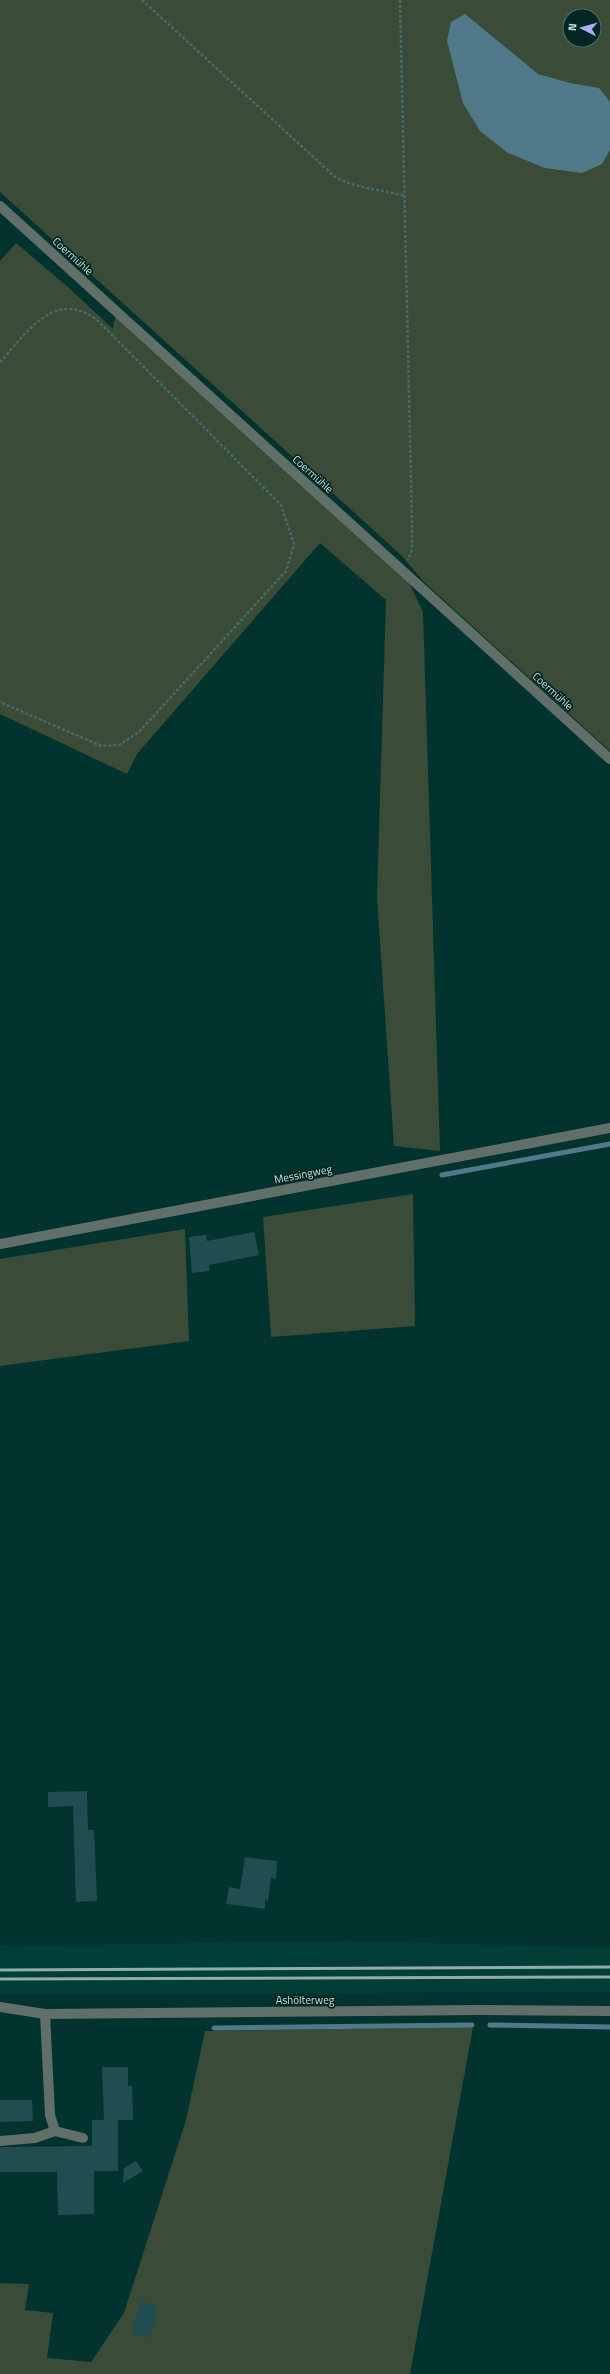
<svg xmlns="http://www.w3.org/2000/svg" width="610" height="2374" font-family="'Titillium Web',sans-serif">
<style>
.built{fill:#003e37}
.green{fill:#3a4b38;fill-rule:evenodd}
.water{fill:#507a8a}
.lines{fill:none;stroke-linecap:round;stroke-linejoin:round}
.stream{stroke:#507a8a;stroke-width:5}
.building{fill:#214d51}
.path{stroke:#456c68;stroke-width:2.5;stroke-dasharray:3 2;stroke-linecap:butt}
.minor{stroke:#607068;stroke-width:10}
.rail{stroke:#90ada9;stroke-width:3}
.labels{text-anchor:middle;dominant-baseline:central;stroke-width:3.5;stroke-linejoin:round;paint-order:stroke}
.street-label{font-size:11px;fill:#c9dfdb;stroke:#052723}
</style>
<rect width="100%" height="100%" fill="#03332e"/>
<path class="built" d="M347,1941L610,1948V1992L0,1994V1946Z"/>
<g class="green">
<path d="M0,0H610V751L425,583L401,555L0,192ZM570,16H594V40H570Z"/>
<path d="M16,243L68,287L113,329L116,312L404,572L423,612L440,1151L394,1146L377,898L386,600L320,543L137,754L127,774L0,714V261Z"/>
<path d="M413,1194L415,1326L271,1337L263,1217Z"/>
<path d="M185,1229L189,1341L0,1366V1259Z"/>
<path d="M473,2027L410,2374H0V2283L29,2284L25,2310L53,2313L47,2358L91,2362L124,2313L186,2120L205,2031Z"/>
</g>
<path class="water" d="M465,14L538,74L570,83L599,88L610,102V150L602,164L582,173L545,168L508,153L480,131L463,103L447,41L451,22Z"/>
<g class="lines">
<g class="stream">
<path d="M442,1175L610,1144"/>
<path d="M490,2025L610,2027"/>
<path d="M214,2028L472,2025"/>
</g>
</g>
<g class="building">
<path d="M254,1232L259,1255L209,1265L210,1271L192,1273L189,1237L206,1235L207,1241Z"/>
<path d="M87,1791L88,1830H94L97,1901L76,1902L73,1806L48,1807V1792Z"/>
<path d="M245,1857L277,1861L276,1879L271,1878L268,1901L265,1900V1909L226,1904L229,1887L240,1889Z"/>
<path d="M102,2067H128V2086H132L133,2120H118V2171H94V2214L58,2215L57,2172H0V2147L92,2146V2120H104Z"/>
<path d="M0,2100H32L33,2121L0,2122Z"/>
<path d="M136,2161L143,2171L123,2183L124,2168Z"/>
<path d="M141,2301L159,2307L149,2338L131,2333Z"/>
</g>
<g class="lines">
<g class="path">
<path d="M142,0L334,176C355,189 381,189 405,196"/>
<path d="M400,0L412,526V550L408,560"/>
<path d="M0,362C26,334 53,289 96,319L281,505L294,544L286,571L139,732L119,745L101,746L0,702"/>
</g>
<g class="minor">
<path d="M0,206L610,759"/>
<path d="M0,1244L610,1128"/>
<path d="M0,2007L45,2014L482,2010L610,2011"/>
<path d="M45,2014L50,2115L55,2131L83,2138"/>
<path d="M0,2141L35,2138L55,2131"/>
</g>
<g class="rail">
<path d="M0,1970L610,1967"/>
<path d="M0,1979L610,1977"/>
</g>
</g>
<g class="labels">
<g class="street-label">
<text transform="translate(73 256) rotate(42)">Coermühle</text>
<text transform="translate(313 474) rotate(42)">Coermühle</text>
<text transform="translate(553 691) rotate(42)">Coermühle</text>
<text transform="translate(303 1174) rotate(-11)">Messingweg</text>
<text x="305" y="2000">Ashölterweg</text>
</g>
</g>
<g transform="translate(582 28) rotate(276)"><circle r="19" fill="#052723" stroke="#53716d"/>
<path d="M0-3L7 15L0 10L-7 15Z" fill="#b2adf9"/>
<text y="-6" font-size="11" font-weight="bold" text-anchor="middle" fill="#c9dfdb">N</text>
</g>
</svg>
